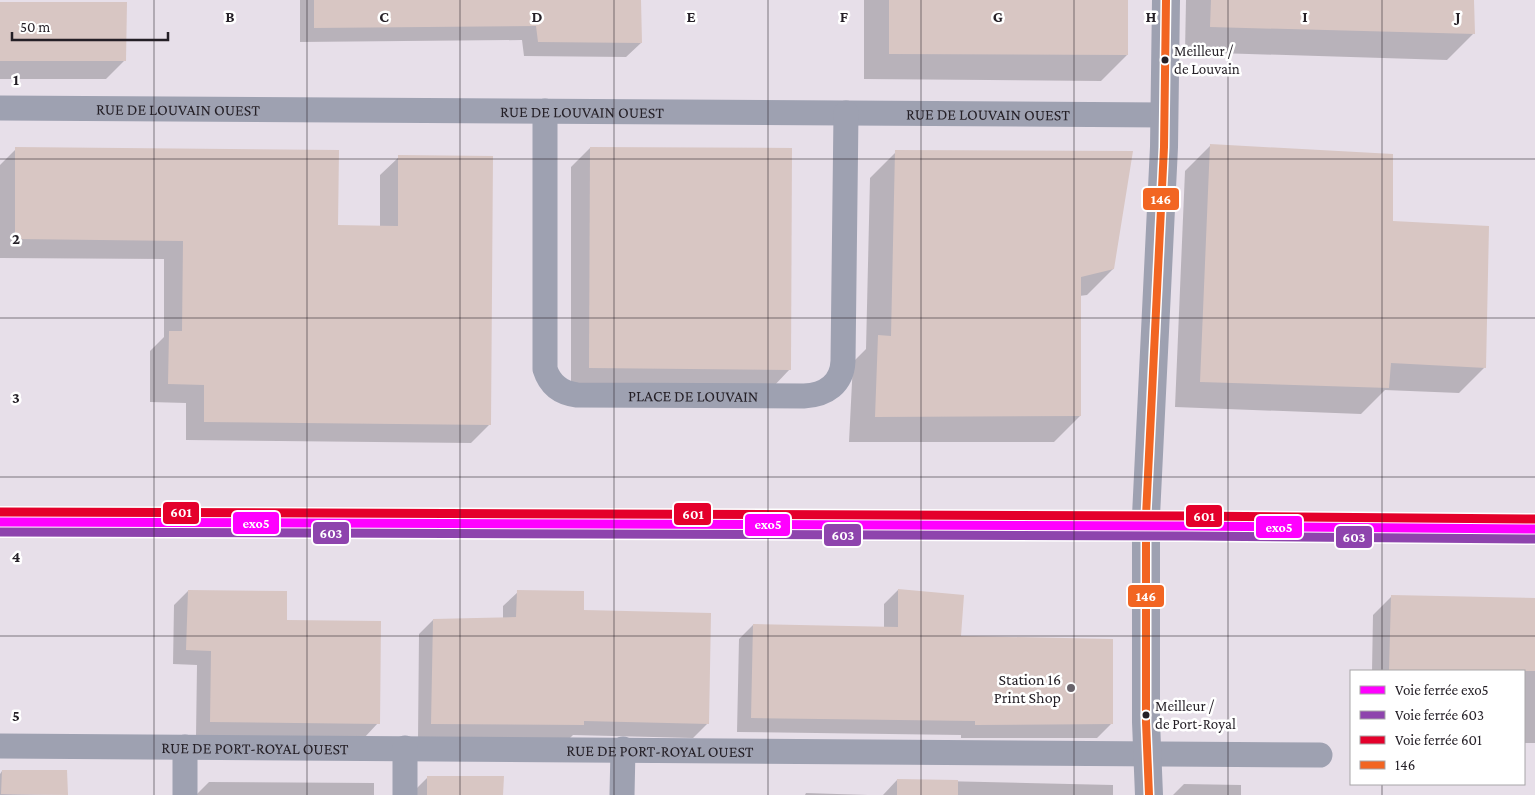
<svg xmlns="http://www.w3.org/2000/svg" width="1535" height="795" font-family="'Crimson Pro',serif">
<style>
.shadow{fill:#0003}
.building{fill:#d8c6c3}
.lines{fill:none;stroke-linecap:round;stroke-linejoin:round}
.minor{stroke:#9ea1b1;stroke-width:25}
.tertiary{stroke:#9ea1b1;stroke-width:28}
.bus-1-casing{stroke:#fff;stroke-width:11}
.bus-1{stroke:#f26522;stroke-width:8}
.rail-1-casing{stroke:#fff;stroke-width:12}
.rail-2-casing{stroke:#fff;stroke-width:12}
.rail-3-casing{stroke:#fff;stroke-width:12}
.rail-1{stroke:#f0f;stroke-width:9}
.rail-2{stroke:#8e44ad;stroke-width:9}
.rail-3{stroke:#e4002b;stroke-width:9}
.grid{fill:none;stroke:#241f26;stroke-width:1;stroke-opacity:0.55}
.bus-dot{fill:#241f26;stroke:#fff;stroke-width:2}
.poi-dot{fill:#68626a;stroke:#fff;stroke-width:2}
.labels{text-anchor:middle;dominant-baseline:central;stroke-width:5;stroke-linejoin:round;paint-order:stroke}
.bus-label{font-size:15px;fill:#241f26;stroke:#fff;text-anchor:start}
.street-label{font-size:16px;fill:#241f26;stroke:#fff}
.poi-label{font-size:16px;fill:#241f26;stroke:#fff;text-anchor:end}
.grid-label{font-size:16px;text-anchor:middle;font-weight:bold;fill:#241f26;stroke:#fff;stroke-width:5;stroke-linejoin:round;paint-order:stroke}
.line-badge{stroke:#fff;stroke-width:2}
.badge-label{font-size:14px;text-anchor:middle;font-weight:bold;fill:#fff}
</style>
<rect width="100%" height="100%" fill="#e7dfe9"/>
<g class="shadow">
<path d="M300,0H640L641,43L626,57L524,56L522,40L300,42Z"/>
<path d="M864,0H1127V55L1101,81L864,79Z"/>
<path d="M1186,0H1473V34L1447,60L1185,52Z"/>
<path d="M0,3L125,60L106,79H0Z"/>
<path d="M1211,145L1392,223L1485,367L1459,393L1385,390L1361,414L1175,407L1185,171Z"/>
<path d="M590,148L790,369L772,388L571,386V167Z"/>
<path d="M16,149L337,226L380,227V175L399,157L490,424L471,443L186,440V403L150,402V351L164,337V259L0,258V165Z"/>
<path d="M896,152L1113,269L1087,295L1079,296L1080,416L1054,442H849L853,362L866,349L870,178Z"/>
<path d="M898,590L960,637L1111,724L1097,738H961V735L737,732L739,639L753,625L884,628V604Z"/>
<path d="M188,591L285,621L378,723L364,738L196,736L197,665L173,664L174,605Z"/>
<path d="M518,592L582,611L708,723L693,738L573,735L569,739L418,738L419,634L433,620L503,618V606Z"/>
<path d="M1392,596L1535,600V743H1524V671H1372L1373,615Z"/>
<path d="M2,771L67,794L0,795V774Z"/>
<path d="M427,778L502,795H413V792Z"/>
<path d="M897,780L1113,785V795H883Z"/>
<path d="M209,782L374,783V795H196Z"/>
<path d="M1184,784L1241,785V795H1173Z"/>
<path d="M806,793L868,795H805Z"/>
</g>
<g class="building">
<path d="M314,0H641L642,43L538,42L536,26L314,28Z"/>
<path d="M889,0H1128V55L889,54Z"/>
<path d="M1211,0H1474L1475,34L1210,27Z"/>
<path d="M0,2H127L126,61H0Z"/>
<path d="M1210,144L1393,154V221L1489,226L1486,368L1391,363L1389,388L1200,382Z"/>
<path d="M15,147L339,150L338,225L398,226V155L493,156L491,425L204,422V385L168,384L169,331H182L183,241L15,239Z"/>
<path d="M590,147L792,148L791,370L589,368Z"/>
<path d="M895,150L1133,151L1114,269L1081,277V416L875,417L878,335L891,336Z"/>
<path d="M898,589L964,595L961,636L1113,639V724L975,725V721L751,718L753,624L898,627Z"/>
<path d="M188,590L287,591V620L381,621L380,724L210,722L211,651L186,650Z"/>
<path d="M517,590L584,591V610L711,613L709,724L584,721V725L431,724L433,619L516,617Z"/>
<path d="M1391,595L1535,598V671H1389Z"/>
<path d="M2,770H67L68,795L1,794Z"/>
<path d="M427,776H504L503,795H427Z"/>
<path d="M897,779L958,780V795H897Z"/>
</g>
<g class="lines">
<g class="minor">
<path id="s1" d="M0,108L1165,115"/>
<path id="s2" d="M545,111V369C550,385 561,393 577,395L804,396C826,395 842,384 843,361L846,113"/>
<path id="s3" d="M0,746L1320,755"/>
<path d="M185,795V747"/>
<path d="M405,795V748"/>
<path d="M622,795L623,749"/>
</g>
<path class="tertiary" d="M1149,795L1146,722V516L1164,147L1166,0"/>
<g class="bus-1-casing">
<path id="bus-1" d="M1149,795L1146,722V516L1164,147L1166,0"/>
</g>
<use href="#bus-1" class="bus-1"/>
<g class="rail-1-casing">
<path id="rail-1" d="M0,522L1190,526L1535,529"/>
</g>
<g class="rail-2-casing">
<path id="rail-2" d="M0,532L1190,536L1535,539"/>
</g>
<g class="rail-3-casing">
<path id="rail-3" d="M0,512L1190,516L1535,519"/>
</g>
<use href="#rail-1" class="rail-1"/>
<use href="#rail-2" class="rail-2"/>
<use href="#rail-3" class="rail-3"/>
</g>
<path class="grid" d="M154,0V795M307,0V795M460,0V795M614,0V795M768,0V795M921,0V795M1074,0V795M1228,0V795M1382,0V671M0,159H1535M0,318H1535M0,477H1535M0,636H1535M1382,784V795"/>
<g class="bus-dot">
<circle cx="1165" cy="60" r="4.5"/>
<circle cx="1146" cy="715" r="4.5"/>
</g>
<circle class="poi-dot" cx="1071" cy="688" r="5"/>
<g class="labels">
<g class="bus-label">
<text x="1174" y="51">Meilleur /<tspan x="1174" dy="18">de Louvain</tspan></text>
<text x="1155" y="706">Meilleur /<tspan x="1155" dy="18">de Port-Royal</tspan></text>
</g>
<g class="street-label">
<text stroke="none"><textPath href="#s1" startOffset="178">RUE DE LOUVAIN OUEST</textPath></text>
<text stroke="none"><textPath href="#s1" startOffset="582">RUE DE LOUVAIN OUEST</textPath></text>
<text stroke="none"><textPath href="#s1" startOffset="988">RUE DE LOUVAIN OUEST</textPath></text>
<text stroke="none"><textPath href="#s2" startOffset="418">PLACE DE LOUVAIN</textPath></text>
<text stroke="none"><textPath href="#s3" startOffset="255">RUE DE PORT-ROYAL OUEST</textPath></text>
<text stroke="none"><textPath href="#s3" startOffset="660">RUE DE PORT-ROYAL OUEST</textPath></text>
</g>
<g class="poi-label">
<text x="1061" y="679">Station 16<tspan x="1061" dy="18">Print Shop</tspan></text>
</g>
</g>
<g class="grid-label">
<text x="230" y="22">B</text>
<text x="384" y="22">C</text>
<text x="537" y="22">D</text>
<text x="691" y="22">E</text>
<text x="844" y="22">F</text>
<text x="998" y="22">G</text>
<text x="1151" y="22">H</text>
<text x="1305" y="22">I</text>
<text x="1458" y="22">J</text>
<text x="16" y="85">1</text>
<text x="16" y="244">2</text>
<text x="16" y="403">3</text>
<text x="16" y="562">4</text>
<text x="16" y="721">5</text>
</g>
<g class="line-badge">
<rect x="1142" y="187" width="38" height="24" rx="5" fill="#f26522"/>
<rect x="162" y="501" width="38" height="24" rx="5" fill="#e4002b"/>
<rect x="673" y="502" width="39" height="24" rx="5" fill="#e4002b"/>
<rect x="1185" y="504" width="38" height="24" rx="5" fill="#e4002b"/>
<rect x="232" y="511" width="48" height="24" rx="5" fill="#f0f"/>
<rect x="744" y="513" width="47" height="24" rx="5" fill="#f0f"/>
<rect x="1255" y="515" width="48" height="24" rx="5" fill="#f0f"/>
<rect x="312" y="521" width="38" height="24" rx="5" fill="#8e44ad"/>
<rect x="823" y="523" width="39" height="24" rx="5" fill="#8e44ad"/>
<rect x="1335" y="525" width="38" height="24" rx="5" fill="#8e44ad"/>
<rect x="1127" y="584" width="38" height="24" rx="5" fill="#f26522"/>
</g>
<g class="badge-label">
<text x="1161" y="204">146</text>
<text x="181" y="517">601</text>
<text x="693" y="519">601</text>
<text x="1204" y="521">601</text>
<text x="256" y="528">exo5</text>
<text x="768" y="529">exo5</text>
<text x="1279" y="532">exo5</text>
<text x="331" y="538">603</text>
<text x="843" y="540">603</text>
<text x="1354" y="542">603</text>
<text x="1146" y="601">146</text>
</g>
<rect x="1350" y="670" width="175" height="115" fill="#ffffff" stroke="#a7a5a8"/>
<rect x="1360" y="686" width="25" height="8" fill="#ff00ff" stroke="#a7a5a8"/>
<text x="1395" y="695" font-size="15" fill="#241f26">Voie ferrée exo5</text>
<rect x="1360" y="711" width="25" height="8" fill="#8e44ad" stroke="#a7a5a8"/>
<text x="1395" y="720" font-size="15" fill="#241f26">Voie ferrée 603</text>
<rect x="1360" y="736" width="25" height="8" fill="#e4002b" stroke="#a7a5a8"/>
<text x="1395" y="745" font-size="15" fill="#241f26">Voie ferrée 601</text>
<rect x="1360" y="761" width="25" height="8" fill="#f26522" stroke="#a7a5a8"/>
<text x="1395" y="770" font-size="15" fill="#241f26">146</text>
<path d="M12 32v8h156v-8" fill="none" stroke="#241f26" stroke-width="2.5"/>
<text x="20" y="32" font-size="15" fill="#241f26" stroke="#ffffff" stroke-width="4" paint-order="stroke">50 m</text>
</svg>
